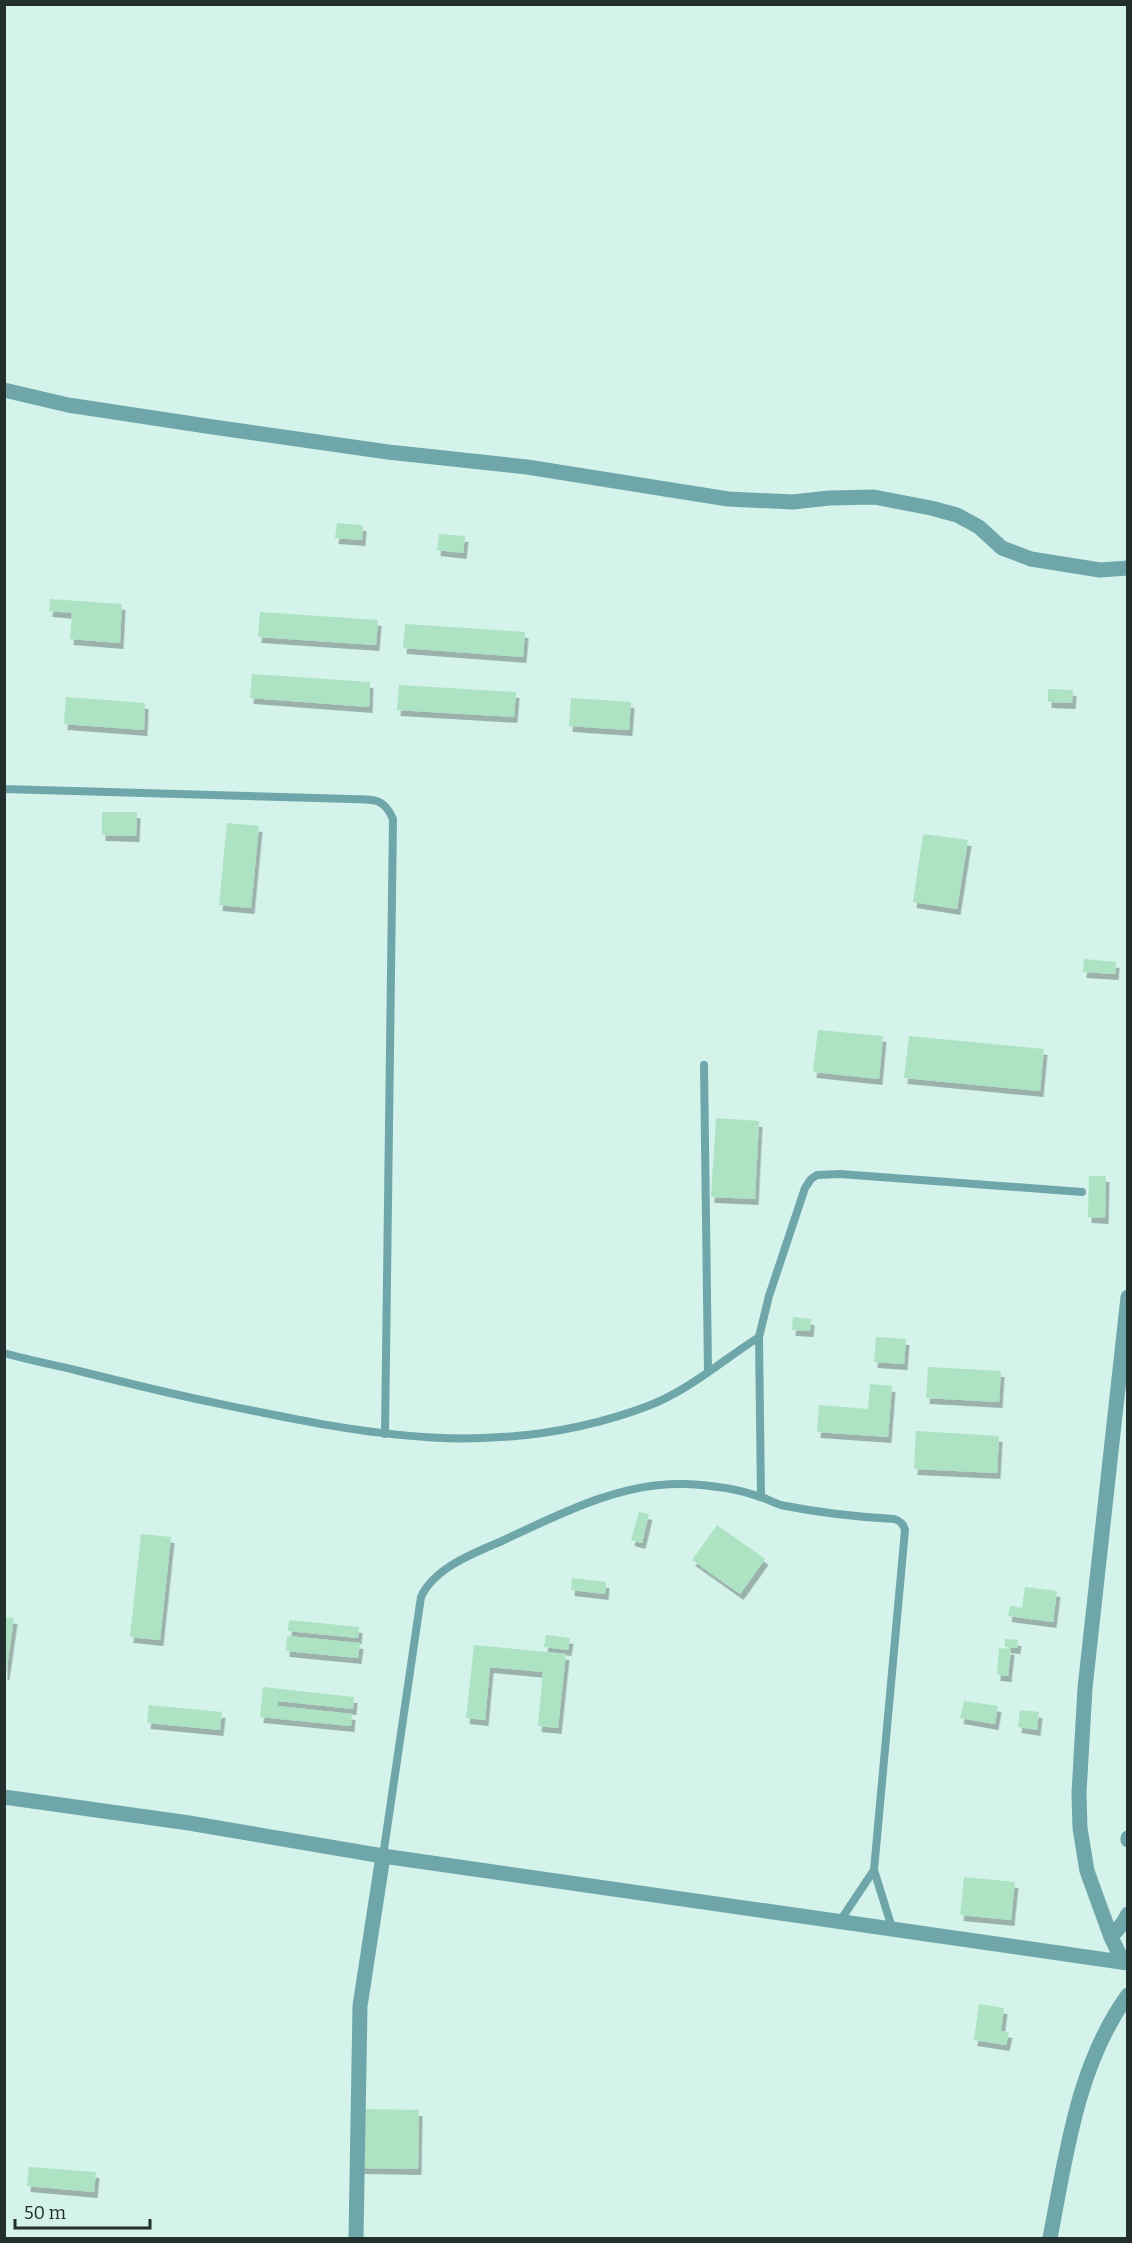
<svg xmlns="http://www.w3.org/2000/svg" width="1132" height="2243" font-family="Bitter,serif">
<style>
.building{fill:#ade2c3;filter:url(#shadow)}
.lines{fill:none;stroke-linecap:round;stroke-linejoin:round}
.lane{stroke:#6fa6a9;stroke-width:8}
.street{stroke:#6fa6a9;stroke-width:15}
</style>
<defs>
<filter id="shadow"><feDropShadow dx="3.5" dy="6" stdDeviation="0" flood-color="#0004"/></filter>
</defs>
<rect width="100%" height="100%" fill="#d3f3eb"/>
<g class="building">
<path d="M337,523L363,525L362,540L335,538Z"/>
<path d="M439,534L465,536L463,553L437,550Z"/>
<path d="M50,599L122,604L120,643L70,639L72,613L49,611Z"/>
<path d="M260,612L378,620L376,645L258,637Z"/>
<path d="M405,624L525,632L523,657L403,648Z"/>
<path d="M252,674L370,682L369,707L250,698Z"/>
<path d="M399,685L516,692L514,717L397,710Z"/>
<path d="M1048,689L1073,690L1072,703L1048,702Z"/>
<path d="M66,697L145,703L144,730L64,724Z"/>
<path d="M571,698L631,702L629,730L569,726Z"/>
<path d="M102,812H137L136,836L102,835Z"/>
<path d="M227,823L259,826L251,908L219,905Z"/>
<path d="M923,834L968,840L957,909L913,902Z"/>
<path d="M1084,959L1116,962L1115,974L1083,972Z"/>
<path d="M818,1030L883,1036L879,1079L813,1072Z"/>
<path d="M909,1036L1044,1049L1040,1091L904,1078Z"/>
<path d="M716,1118L759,1121L755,1199L711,1197Z"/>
<path d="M1089,1176H1106L1105,1218L1088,1217Z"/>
<path d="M793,1317L811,1319L810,1331L792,1330Z"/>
<path d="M876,1337L906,1339L904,1364L874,1362Z"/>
<path d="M928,1367L1001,1371L999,1402L926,1398Z"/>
<path d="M870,1384L892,1386L888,1437L817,1432L819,1405L868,1409Z"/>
<path d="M916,1431L999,1436L997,1473L914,1469Z"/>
<path d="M639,1512L649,1514L642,1543L631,1540Z"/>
<path d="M717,1525L765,1559L740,1594L692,1560Z"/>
<path d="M141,1534L171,1537L160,1640L130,1637Z"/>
<path d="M572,1578L606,1582L605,1594L571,1590Z"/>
<path d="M1025,1587L1057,1591L1053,1622L1008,1616L1010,1606L1022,1608Z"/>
<path d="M4,1617L14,1618L6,1674H4Z"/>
<path d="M289,1620L359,1627L358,1638L288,1631Z"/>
<path d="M546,1635L570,1638L568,1650L544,1647Z"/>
<path d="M287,1636L360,1643L358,1658L286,1651Z"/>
<path d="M1005,1639L1018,1640L1017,1648L1005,1647Z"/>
<path d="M474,1645L566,1654L558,1728L538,1726L543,1672L490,1667L485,1720L466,1718Z"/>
<path d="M999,1648L1011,1649L1008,1676L997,1675Z"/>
<path d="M263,1687L354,1697L353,1709L278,1701V1706L352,1714L351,1726L260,1717Z"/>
<path d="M964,1701L998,1706L995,1724L960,1718Z"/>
<path d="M149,1705L222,1712L220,1730L147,1723Z"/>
<path d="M1020,1710L1039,1712L1037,1730L1018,1727Z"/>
<path d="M964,1877L1015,1882L1011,1920L960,1915Z"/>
<path d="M979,2004L1004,2008L1001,2031L1009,2032L1006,2045L974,2040Z"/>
<path d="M361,2109L419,2110L418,2169L360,2168Z"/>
<path d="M29,2167L96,2172L94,2192L27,2186Z"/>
</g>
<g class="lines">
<g class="lane">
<path d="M4,789L350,799C372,800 383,796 393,819L385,1434"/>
<path d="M704,1065L708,1371"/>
<path d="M4,1353C29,1360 54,1365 79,1371C123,1382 167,1393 211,1402C363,1434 497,1463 648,1406C688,1391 723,1360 759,1337"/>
<path d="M761,1497L759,1337L769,1296L805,1188L811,1179L817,1175L840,1174L1082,1192"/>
<path d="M383,1856L421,1597C434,1568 474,1553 502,1541C558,1515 620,1482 684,1484C709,1485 736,1488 760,1497C769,1499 776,1505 786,1506C821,1513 859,1517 894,1519C901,1521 903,1524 905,1530L874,1870L892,1928"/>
<path d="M840,1921L874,1870"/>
</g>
<g class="street">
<path d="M4,390L68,405L213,427L388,452L527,467L728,499L793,502L829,498L874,497L931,508L957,515L979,527L1002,548L1031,559L1100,570L1128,568"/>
<path d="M4,1797L189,1823L383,1856L1128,1963"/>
<path d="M1128,1838V1840"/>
<path d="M1111,1937L1123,1923L1128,1914"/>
<path d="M1123,1962L1111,1937L1087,1871L1080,1828L1079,1793L1085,1688L1128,1297"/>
<path d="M356,2238L360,2006L383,1856"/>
<path d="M1050,2238C1066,2156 1077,2065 1128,1995"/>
</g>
</g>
<rect width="1132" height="2243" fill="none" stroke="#232f2c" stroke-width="12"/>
<path d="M15 2219v9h135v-9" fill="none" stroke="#232f2c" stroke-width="3"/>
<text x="24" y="2219" font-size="18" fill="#232f2c" stroke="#d3f3eb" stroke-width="4.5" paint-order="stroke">50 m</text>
</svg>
